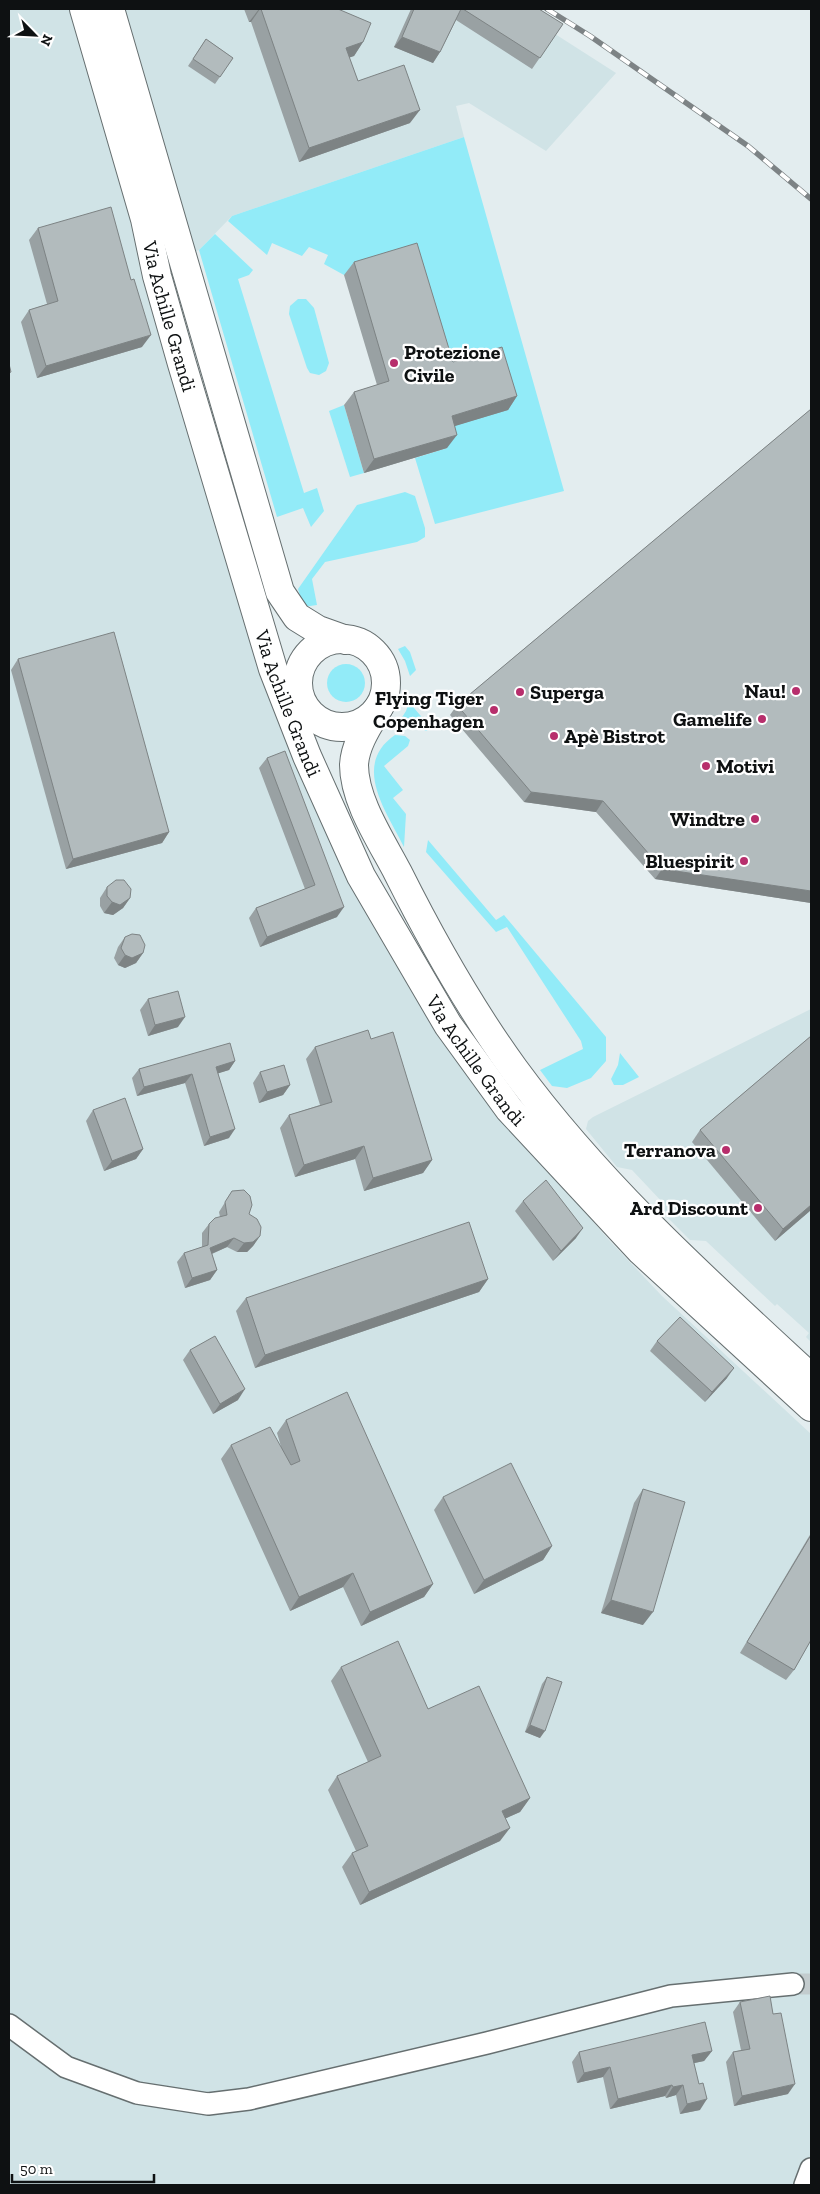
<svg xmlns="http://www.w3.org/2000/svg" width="820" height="2194" font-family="'Zilla Slab',serif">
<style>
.built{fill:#d0e3e6}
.green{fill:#92ebf8}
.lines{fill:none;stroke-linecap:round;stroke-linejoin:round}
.minor-tunnel{stroke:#c3ccce;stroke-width:21;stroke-dasharray:21 11;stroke-linecap:butt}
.minor-casing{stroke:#666f70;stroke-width:24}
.major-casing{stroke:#666f70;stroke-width:30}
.minor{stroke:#fff;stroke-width:21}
.major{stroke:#fff;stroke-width:28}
.rail-casing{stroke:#7d8385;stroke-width:5.5}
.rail{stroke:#fff;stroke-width:4;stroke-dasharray:11;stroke-linecap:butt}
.wall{fill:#99a1a3}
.shaded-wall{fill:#7d8384}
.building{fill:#b2bbbd;stroke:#7d8384}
.poi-dot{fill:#b72e6c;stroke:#fff;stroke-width:2}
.labels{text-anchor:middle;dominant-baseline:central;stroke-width:4.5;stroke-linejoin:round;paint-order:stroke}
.street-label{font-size:20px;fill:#0e1112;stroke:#fff}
.poi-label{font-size:20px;font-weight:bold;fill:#0e1112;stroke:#fff;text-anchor:end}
</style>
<rect width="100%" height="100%" fill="#e3edef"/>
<g class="built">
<path d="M9,9H516L616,73L546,151L469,103L456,106L464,137L232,216L199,250L148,271L293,755L378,932L487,1098L608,1239L662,1296L811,1434V2185H9Z"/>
<path d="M811,1009V1342L806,1337L809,1333L777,1304L775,1306L706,1241L690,1240L664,1214L665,1205L632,1170L617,1167L586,1129L588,1121L593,1117Z"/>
</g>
<g class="green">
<path d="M464,137L564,491L435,524L415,458L447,448L423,381L408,257L344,275L324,264L328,255L309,247L302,256L272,243L267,255L228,221L232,216Z"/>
<path d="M215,234L253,270L249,275L238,279L304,493L317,488L324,511L311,527L303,508L277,517L199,250Z"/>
<path d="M298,299H306L314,308L329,363L326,371L319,375L310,373L307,368L289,314L290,306Z"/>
<path d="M344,405L364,473L350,477L329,411Z"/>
<path d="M405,492L415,496L425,528V537L417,542L325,562L312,579L317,605L303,607L298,589L357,505Z"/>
<path d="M405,646L410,652L416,670L410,676L405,661L398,649Z"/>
<circle cx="346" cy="683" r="19"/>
<path d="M409,702L431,728L426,731L411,723L399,722L406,711Z"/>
<path d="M395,735L405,736L410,740L408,746L384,766L403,790L393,798L406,814L404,847C387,812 351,765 395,735Z"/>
<path d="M428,840L496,920L504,915L606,1037V1061L591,1078L567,1088L552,1086L540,1070L583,1049L581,1041L507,927L496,932L426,852Z"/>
<path d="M620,1053L639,1077L623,1085H614L611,1079L618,1065Z"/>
</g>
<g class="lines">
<path class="minor-tunnel" d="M793,1984H811"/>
<g class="minor-casing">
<g id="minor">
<path d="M9,2025L66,2067L137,2093L208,2104L249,2099L487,2043L671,1996L793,1984"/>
<path d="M805,2185L811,2169"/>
</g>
</g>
<g class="major-casing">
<g id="major">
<path id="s1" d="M84,9L145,219L157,276L182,364L273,669L307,756L361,876L448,1025L509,1109L641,1251L811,1407"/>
<path d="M110,9L280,592L297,617L318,630L346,640"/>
<circle cx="342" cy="683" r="44"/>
<path d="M379,707C369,724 355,744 354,765C354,801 382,842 398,873C432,941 469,1007 514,1069C599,1185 706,1281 811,1378"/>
</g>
</g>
<use href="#minor" class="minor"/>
<use href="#major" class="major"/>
<g class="rail-casing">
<path id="rail" d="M547,9L590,36L748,146L811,199"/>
</g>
<use href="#rail" class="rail"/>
</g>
<g class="wall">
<path d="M244,9H338L363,42L354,56L349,57L358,81L410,123L299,162L251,22H249Z"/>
<path d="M411,9H539L563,24L532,69L456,20L440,52L433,63L394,47Z"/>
<path d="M206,39L233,58L215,84L188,66Z"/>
<path d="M38,228L142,347L37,378L21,322L29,310L47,304L29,240Z"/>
<path d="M354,262L453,362L517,396L508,410L454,426L447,448L364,473L344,405L354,392L377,385L344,275Z"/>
<path d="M811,409V903L655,879L596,812L524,802L450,715L457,705Z"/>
<path d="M18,659L169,832L162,843L66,869L11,670Z"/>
<path d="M267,758L337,917L260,947L249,918L256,908L305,889L259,768Z"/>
<path d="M107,887L130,898L123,908L113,915L104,913L100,906V898Z"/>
<path d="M125,937L143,953L136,963L125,968L118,965L114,958L118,947Z"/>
<path d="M148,999L178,1027L148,1036L140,1010Z"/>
<path d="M811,1036V1210L775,1241L692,1142L700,1130Z"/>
<path d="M371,1039L432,1160L423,1173L364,1191L355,1159L295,1177L280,1128L289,1115L320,1105L306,1059L315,1047Z"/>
<path d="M235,1061L229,1070L218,1073L229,1138L204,1146L185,1083L137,1096L132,1078L139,1069Z"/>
<path d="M260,1072L290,1085L283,1095L259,1103L253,1083Z"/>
<path d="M93,1110L143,1149L136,1159L104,1171L86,1121Z"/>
<path d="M232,1191L249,1214L260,1236L253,1246L247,1252H237L227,1247L212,1254L217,1270L210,1280L185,1288L177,1262L184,1253L202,1247V1233L209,1224L220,1217L219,1212Z"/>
<path d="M523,1201L576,1238L553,1261L515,1211Z"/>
<path d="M488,1279L479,1292L255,1368L236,1311L246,1298Z"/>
<path d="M657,1341L727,1378L705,1402L650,1351Z"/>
<path d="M190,1350L238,1400L213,1414L183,1360Z"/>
<path d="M286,1420L433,1584L424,1597L361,1626L343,1587L290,1611L221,1459L231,1445L282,1450L277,1433Z"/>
<path d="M643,1489V1625L601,1613L634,1503Z"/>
<path d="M443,1497L552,1546L543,1560L474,1594L434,1510Z"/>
<path d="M811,1533V1640L794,1670L786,1680L740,1653Z"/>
<path d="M341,1667L428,1709L530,1798L520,1812L506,1818L500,1841L360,1905L342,1867L352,1853L356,1851L328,1790L337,1776L368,1762L331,1681Z"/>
<path d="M547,1677L540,1738L525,1732L542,1684Z"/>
<path d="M740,2002L788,2094L734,2106L726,2062L733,2052L741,2050L733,2012Z"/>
<path d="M712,2051L704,2061L694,2063L700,2110L680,2114L676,2095L666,2098L665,2096L610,2109L603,2077L577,2083L572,2062L579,2052Z"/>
</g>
<g class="shaded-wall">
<path d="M259,9H260L251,22H249Z"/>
<path d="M402,37L440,52L433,63L394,47Z"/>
<path d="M363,42L354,56L337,62L346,48Z"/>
<path d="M420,110L410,123L299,162L309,148Z"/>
<path d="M151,335L142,347L37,378L46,366Z"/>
<path d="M517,396L508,410L442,430L452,416Z"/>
<path d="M457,435L447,448L364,473L374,459Z"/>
<path d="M531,792L603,801L596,812L524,802Z"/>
<path d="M169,832L162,843L66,869L73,859Z"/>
<path d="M662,869L811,891V903L655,879Z"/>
<path d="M130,898L123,908L113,915L104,913L112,902Z"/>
<path d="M344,907L337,917L260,947L267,937Z"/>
<path d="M143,953L136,963L125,968L118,965L125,955Z"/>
<path d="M185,1017L178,1027L148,1036L155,1025Z"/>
<path d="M235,1061L229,1070L210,1076L216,1067Z"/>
<path d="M192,1074L185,1083L137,1096L144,1087Z"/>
<path d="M290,1085L283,1095L259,1103L267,1092Z"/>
<path d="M235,1129L229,1138L204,1146L210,1137Z"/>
<path d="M364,1146L355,1159L295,1177L304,1165Z"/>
<path d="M143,1149L136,1159L104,1171L112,1161Z"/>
<path d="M432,1160L423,1173L364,1191L373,1178Z"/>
<path d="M811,1205V1210L775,1241L783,1229Z"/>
<path d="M583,1228L576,1238L553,1261L561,1251Z"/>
<path d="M260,1236L253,1246L247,1252H237L244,1243Z"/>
<path d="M234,1238L227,1247L204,1257L210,1248Z"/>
<path d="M217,1270L210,1280L185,1288L192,1278Z"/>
<path d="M488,1279L479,1292L255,1368L265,1355Z"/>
<path d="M734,1368L727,1378L705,1402L712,1392Z"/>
<path d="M245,1389L238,1400L213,1414L220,1404Z"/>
<path d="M552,1546L543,1560L474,1594L484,1580Z"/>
<path d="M353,1573L343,1587L290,1611L299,1597Z"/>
<path d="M433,1584L424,1597L361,1626L370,1612Z"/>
<path d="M611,1600L653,1612L643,1625L601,1613Z"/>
<path d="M530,1725L545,1731L540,1738L525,1732Z"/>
<path d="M530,1798L520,1812L493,1824L502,1811Z"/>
<path d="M510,1828L500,1841L360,1905L369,1892Z"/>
<path d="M712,2051L704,2061L685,2065L692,2055Z"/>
<path d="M610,2067L603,2077L577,2083L584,2073Z"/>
<path d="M795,2084L788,2094L734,2106L742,2096Z"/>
<path d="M672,2085L665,2096L610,2109L618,2099Z"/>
<path d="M683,2085L676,2095L666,2098L673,2087Z"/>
<path d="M707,2099L700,2110L680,2114L687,2104Z"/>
</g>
<g class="building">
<path d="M261,9H338L371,23L363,42L346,48L358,81L404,65L420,110L309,148Z"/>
<path d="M414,9H461L440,52L402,37Z"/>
<path d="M463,9H539L563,24L540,58Z"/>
<path d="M206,39L233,58L220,77L193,59Z"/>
<path d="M111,207L131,280L134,279L151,335L46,366L29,310L58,301L38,228Z"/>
<path d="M417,243L453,362L502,347L517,396L452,416L457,435L374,459L354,392L389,381L354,262Z"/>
<path d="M9,364L11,372L9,373Z"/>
<path d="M811,409V891L662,869L603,801L531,792L457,705Z"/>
<path d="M114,632L169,832L73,859L18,659Z"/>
<path d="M285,751L344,907L267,937L256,908L315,885L267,758Z"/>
<path d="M116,880H124L131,889L130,898L120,905L112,902L107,896V887Z"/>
<path d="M132,934L140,935L145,945L143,953L132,958L125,955L121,948L125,937Z"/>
<path d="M178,991L185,1017L155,1025L148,999Z"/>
<path d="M368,1030L371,1039L393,1032L432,1160L373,1178L364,1146L304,1165L289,1115L332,1102L315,1047Z"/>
<path d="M811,1036V1205L783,1229L700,1130Z"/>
<path d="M230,1043L235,1061L216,1067L235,1129L210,1137L192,1074L144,1087L139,1069Z"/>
<path d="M284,1065L290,1085L267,1092L260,1072Z"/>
<path d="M125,1098L143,1149L112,1161L93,1110Z"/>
<path d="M546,1180L583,1228L561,1251L523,1201Z"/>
<path d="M244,1190L250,1196L252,1205L249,1214L257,1219L261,1227L260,1236L253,1242L244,1243L234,1238L210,1248L217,1270L192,1278L184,1253L208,1245L209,1224L215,1218L227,1215L225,1202L232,1191Z"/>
<path d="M469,1222L488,1279L265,1355L246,1298Z"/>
<path d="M680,1317L734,1368L712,1392L657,1341Z"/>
<path d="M215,1336L245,1389L220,1404L190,1350Z"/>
<path d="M347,1392L433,1584L370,1612L353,1573L299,1597L231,1445L270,1427L291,1465L300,1461L286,1420Z"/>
<path d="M511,1463L552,1546L484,1580L443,1497Z"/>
<path d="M643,1489L685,1502L653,1612L611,1600Z"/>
<path d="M811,1535V1640L794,1670L747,1642Z"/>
<path d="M398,1641L428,1709L479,1686L530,1798L502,1811L510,1828L369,1892L352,1853L368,1846L337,1776L381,1756L341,1667Z"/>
<path d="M547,1677L562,1682L545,1731L530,1725Z"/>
<path d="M770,1996L773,2014L781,2013L795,2084L742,2096L733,2052L750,2049L740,2002Z"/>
<path d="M705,2022L712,2051L692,2055L699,2084L703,2083L707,2099L687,2104L683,2085L673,2087L672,2085L618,2099L610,2067L584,2073L579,2052Z"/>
</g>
<g class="poi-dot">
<circle cx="394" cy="363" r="5"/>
<circle cx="796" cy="691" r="5"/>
<circle cx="520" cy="692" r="5"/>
<circle cx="494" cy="710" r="5"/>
<circle cx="762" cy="719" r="5"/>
<circle cx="554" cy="736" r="5"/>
<circle cx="706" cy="766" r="5"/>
<circle cx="755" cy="819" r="5"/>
<circle cx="744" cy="861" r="5"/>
<circle cx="726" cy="1150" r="5"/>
<circle cx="758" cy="1208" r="5"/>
</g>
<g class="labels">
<g class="street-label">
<text stroke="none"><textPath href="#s1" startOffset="319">Via Achille Grandi</textPath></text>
<text stroke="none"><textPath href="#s1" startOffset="724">Via Achille Grandi</textPath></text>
<text stroke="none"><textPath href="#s1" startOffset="1129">Via Achille Grandi</textPath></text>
</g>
<g class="poi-label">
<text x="404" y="352" text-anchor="start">Protezione<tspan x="404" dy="23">Civile</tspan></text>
<text x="786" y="691">Nau!</text>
<text x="530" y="692" text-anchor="start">Superga</text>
<text x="484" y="698">Flying Tiger<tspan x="484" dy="23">Copenhagen</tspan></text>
<text x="752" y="719">Gamelife</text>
<text x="564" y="736" text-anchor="start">Apè Bistrot</text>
<text x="716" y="766" text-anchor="start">Motivi</text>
<text x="745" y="819">Windtre</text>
<text x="734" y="861">Bluespirit</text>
<text x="716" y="1150">Terranova</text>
<text x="748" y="1208">Ard Discount</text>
</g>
</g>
<rect width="820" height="2194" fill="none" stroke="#0e1112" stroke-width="20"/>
<g transform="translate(35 35) rotate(114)" stroke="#ffffff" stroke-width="4" paint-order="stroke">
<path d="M0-4L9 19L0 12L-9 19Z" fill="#0e1112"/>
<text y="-8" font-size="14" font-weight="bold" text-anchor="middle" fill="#0e1112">N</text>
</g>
<path d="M12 2174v8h142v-8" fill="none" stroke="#0e1112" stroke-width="2.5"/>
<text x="20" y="2174" font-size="15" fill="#0e1112" stroke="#ffffff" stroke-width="4" paint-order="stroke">50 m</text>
</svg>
